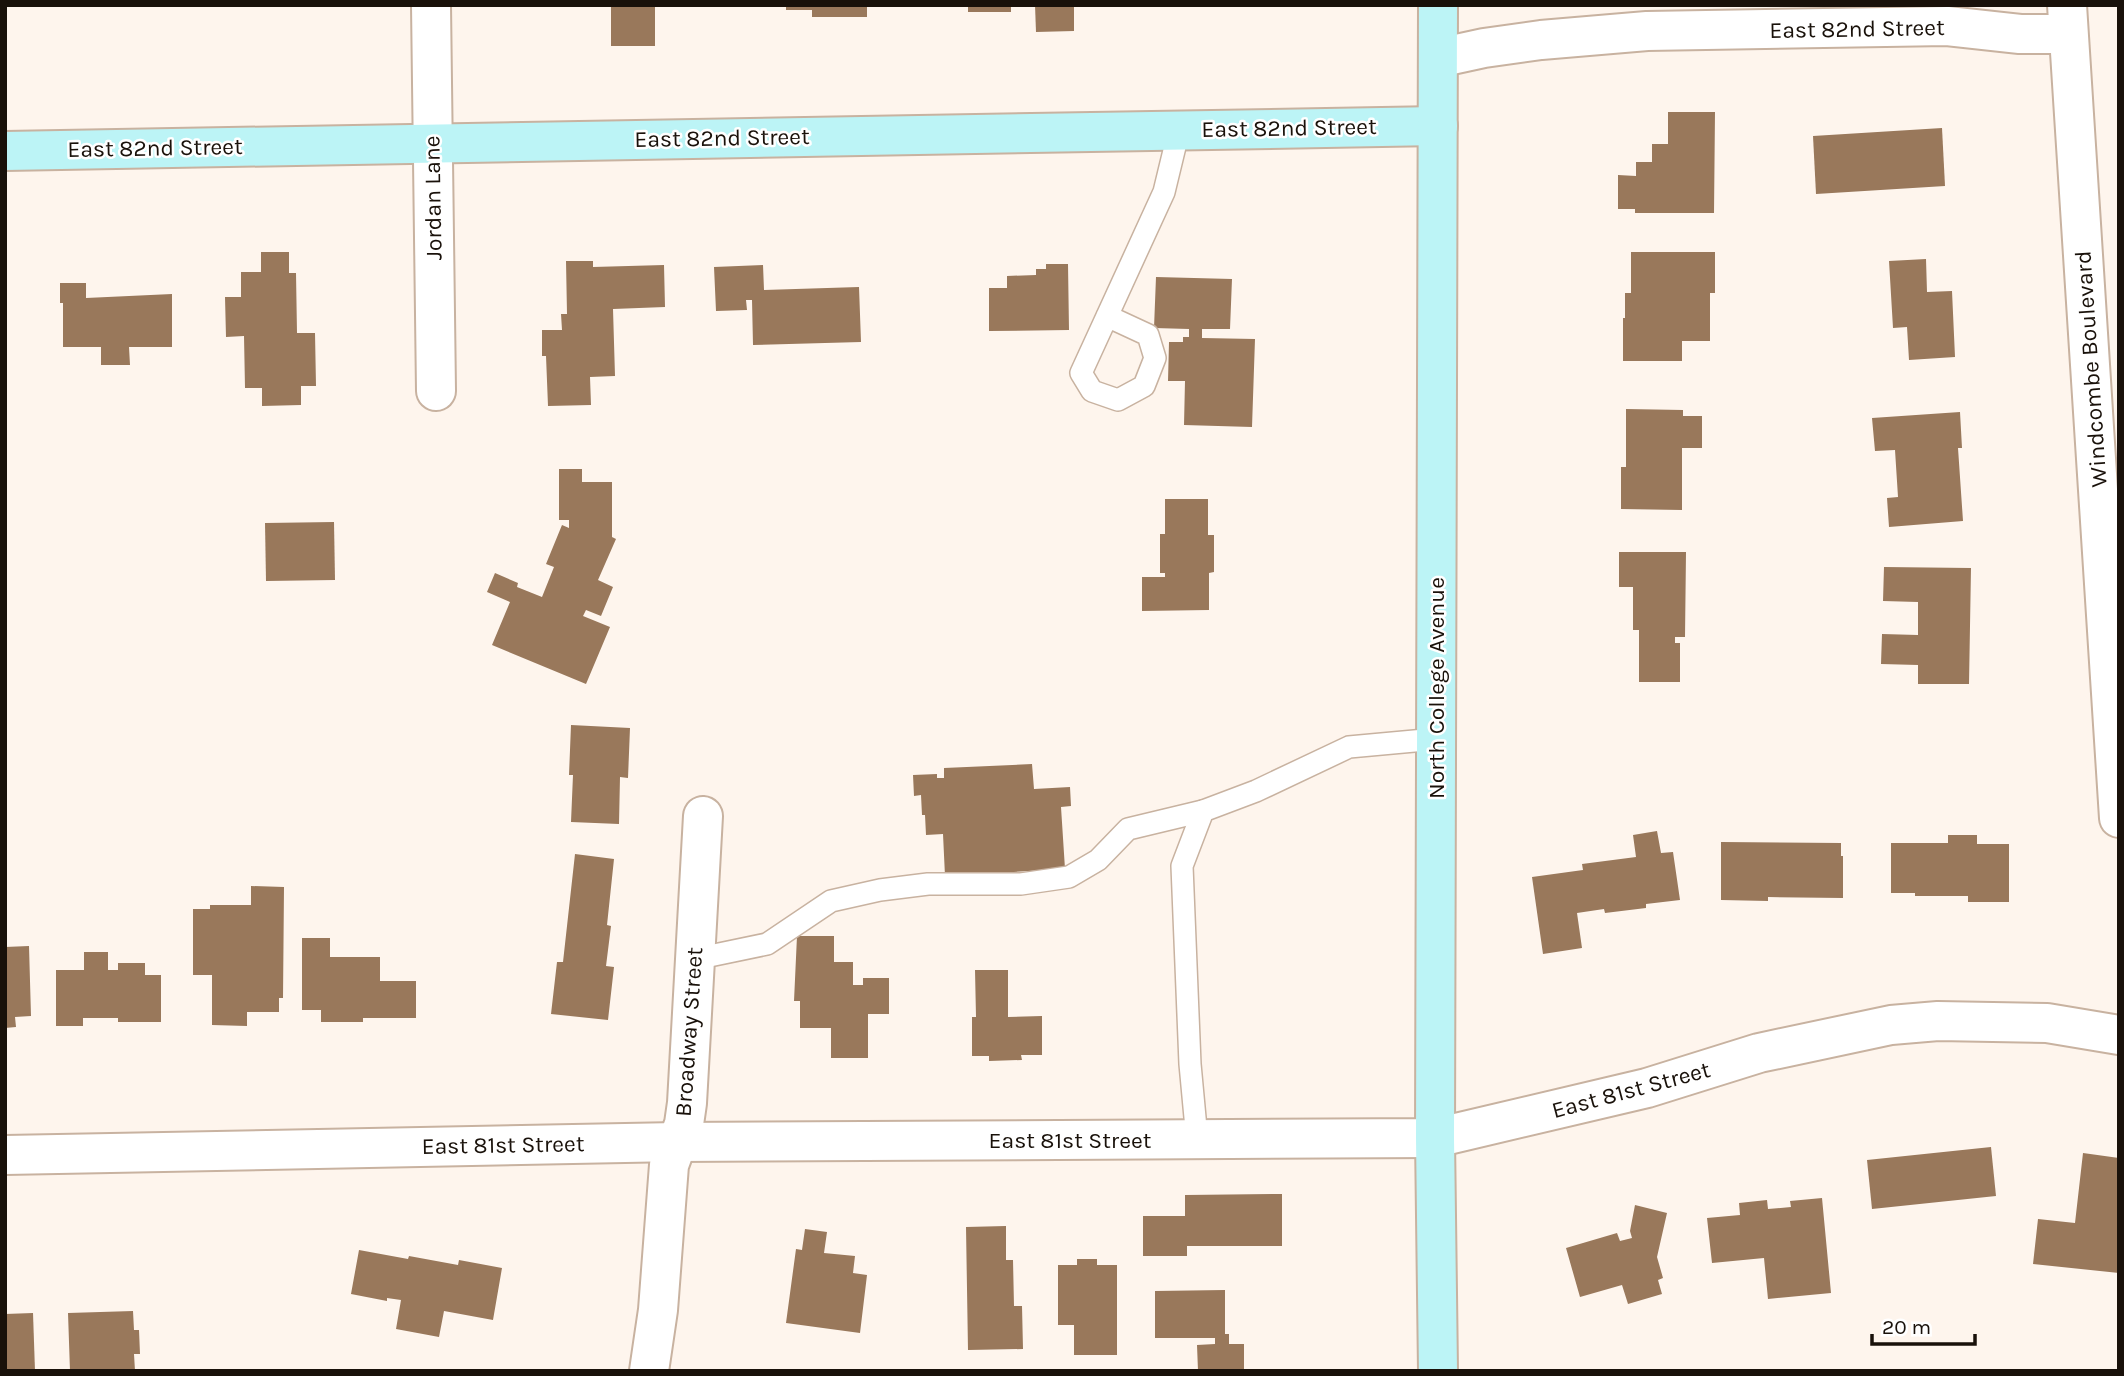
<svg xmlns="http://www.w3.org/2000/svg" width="2124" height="1376" font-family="Karla,sans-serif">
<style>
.building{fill:#99785b}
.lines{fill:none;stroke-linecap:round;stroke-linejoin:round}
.lane-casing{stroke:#c8b2a0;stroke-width:24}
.street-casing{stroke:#c8b2a0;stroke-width:42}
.secondary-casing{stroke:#c8b2a0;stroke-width:42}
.lane{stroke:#fff;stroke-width:21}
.street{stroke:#fff;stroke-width:38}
.secondary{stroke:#bcf4f6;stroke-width:38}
.labels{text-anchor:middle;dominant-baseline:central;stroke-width:5;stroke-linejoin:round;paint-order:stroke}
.street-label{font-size:23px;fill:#19110a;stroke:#fff}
</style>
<rect width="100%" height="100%" fill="#fef5ed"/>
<g class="building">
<rect x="611" y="5" width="44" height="41"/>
<path d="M786,5H867V17H812V10H786Z"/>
<rect x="968" y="5" width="43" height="7"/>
<path d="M1035,5H1074V31L1036,32Z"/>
<path d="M1668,112H1715L1714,213H1635V209H1618V175L1636,176V162H1652V144H1668Z"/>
<path d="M1942,128L1945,186L1816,194L1813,136Z"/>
<path d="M261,252H289V273H296L297,333H315L316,386H301V405L262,406V388H245L244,336L226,337L225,297H241V272H261Z"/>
<path d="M1631,252H1715V293H1710V341H1682V361H1623V318H1625V293H1631Z"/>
<path d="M1926,259L1927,292L1952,291L1955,357L1909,360L1907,327L1893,328L1889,261Z"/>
<path d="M566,261H593V267L664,265L665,307L613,309L615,376L590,377L591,405L548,406L546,356H542V330H562L561,314H567Z"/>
<path d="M1046,264H1068L1069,330L989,331V288H1007V276L1036,275V269H1046Z"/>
<path d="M763,265L764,290L859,287L861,342L753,345L752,300H746L747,310L716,311L714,267Z"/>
<path d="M1156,277L1232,279L1230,329H1202V338L1255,339L1252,427L1184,425L1185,381H1168L1169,342H1183V337H1189V329L1154,328Z"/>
<path d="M60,283H86V298L172,294V347H129L130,365H101V347H63V303H60Z"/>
<path d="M1626,409L1683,410V416H1702V448H1682V510L1621,509V467H1626Z"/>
<path d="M1960,412L1962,448H1958L1963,521L1889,527L1887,498L1898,497L1895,450L1875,451L1872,418Z"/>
<path d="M559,469H582V482H612V537L616,539L598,580L613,587L601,616L586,610L583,616L610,627L586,684L492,645L510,602L487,592L495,573L518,583L517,587L542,597L554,567L546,564L562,525L569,528V520H559Z"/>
<path d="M1165,499H1208V535H1214V572L1209,573V610L1142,611V577H1165V573H1160V534H1165Z"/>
<path d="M334,522L335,580L266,581L265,523Z"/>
<path d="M1619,552H1686L1685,637H1675V643H1680V682H1639V630H1633V587H1619Z"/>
<path d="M1884,567L1971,568L1969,684H1918V665L1881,664L1882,634L1918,635V602L1883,601Z"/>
<path d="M571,725L630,728L628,778L620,777L619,824L571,822L573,775H569Z"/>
<path d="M1032,764L1034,789L1070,787L1071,806L1061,807L1065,869L945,876L943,834L926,835L925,815H922L921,795L914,796L913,775L937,774V778H944V768Z"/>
<path d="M1657,831L1661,853L1673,852L1680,900L1646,904V908L1605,913L1604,909L1577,913L1582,948L1543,954L1532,877L1583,870L1582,864L1636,857L1633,835Z"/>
<path d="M1948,835H1977V844H2009V902H1968V896H1915V893H1891V843H1948Z"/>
<path d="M1721,842L1841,843V856H1843V898L1768,897V901L1721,900Z"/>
<path d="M575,854L614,859L607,925L611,926L606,966L614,967L608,1020L551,1014L557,962H563Z"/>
<path d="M251,886L284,887L283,998H279V1012H247V1026L212,1025V975H193V909H210V905H251Z"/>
<path d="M797,936H834V962H853V985H863V978H889V1014H868V1058H831V1028H800V1001H794Z"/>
<path d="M302,938H330V957H380V981H416V1018H363V1022H321V1010H302Z"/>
<path d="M29,946L31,1016L15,1017L16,1027L5,1028V947Z"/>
<path d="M84,952H108V970H118V963H145V975H161V1022H118V1018H83V1026H56V970H84Z"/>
<path d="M975,970H1008V1017L1042,1016V1055H1021L1022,1060L989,1061V1056H972V1017H976Z"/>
<path d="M1991,1147L1996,1196L1872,1209L1867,1160Z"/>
<path d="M2083,1153L2119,1158V1273L2033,1264L2038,1219L2075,1223Z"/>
<path d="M1282,1194V1246H1187V1256H1143V1216H1185V1195Z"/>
<path d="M1822,1198L1831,1293L1768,1299L1764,1258L1712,1263L1707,1218L1740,1215L1739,1203L1767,1200L1768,1209L1791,1207L1790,1201Z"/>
<path d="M1635,1205L1667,1213L1657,1257L1663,1278L1658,1280L1662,1294L1628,1304L1622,1285L1580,1297L1566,1248L1617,1233L1620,1241L1632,1238L1630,1231Z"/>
<path d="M1006,1226V1260H1013L1014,1306H1022L1023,1349L968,1350L966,1227Z"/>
<path d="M805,1229L827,1232L824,1253L855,1256L853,1273L867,1275L860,1333L786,1323L796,1249L802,1250Z"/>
<path d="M359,1250L408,1259L409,1256L458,1265L459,1260L502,1268L493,1320L444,1311L439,1337L396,1329L401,1300L387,1298V1301L351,1294Z"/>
<path d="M1077,1259H1097V1265H1117V1355H1074V1325H1058V1265H1077Z"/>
<path d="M1225,1290V1334H1229V1344H1244V1371H1198L1197,1345L1215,1344V1338H1155V1291Z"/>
<path d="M133,1311L134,1330H139L140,1354H134L135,1371H70L68,1313Z"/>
<path d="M33,1313L35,1371H5V1314Z"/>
</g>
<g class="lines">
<g class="lane-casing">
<g id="lane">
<path d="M1107,316L1148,335L1155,358L1144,386L1118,400L1092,391L1081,373L1164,192L1179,130"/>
<path d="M695,959L767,944L831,901L880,890L928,884H1021L1069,877L1098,860L1128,829L1203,811"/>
<path d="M1197,1139L1190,1064L1182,866L1203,811L1256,791L1349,747L1436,739"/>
</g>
</g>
<g class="street-casing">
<g id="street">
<path d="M431,5L436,391"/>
<path d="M2067,5L2119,818"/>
<path d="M1438,58L1484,48L1541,40L1647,31L1947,26L2020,34H2068"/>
<path d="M5,1155L677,1142L1435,1138L1647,1088L1759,1053L1891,1025L1938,1021L2047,1023L2119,1035"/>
<path d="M649,1371L658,1310L669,1165L684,1124L687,1103L703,816"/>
</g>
</g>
<g class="secondary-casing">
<g id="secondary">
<path d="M5,151L1438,126"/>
<path d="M1438,1371L1435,1138L1438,5"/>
</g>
</g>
<use href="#lane" class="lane"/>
<use href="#street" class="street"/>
<use href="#secondary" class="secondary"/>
</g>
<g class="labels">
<g class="street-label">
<text transform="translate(1857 29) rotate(-1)">East 82nd Street</text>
<text transform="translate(1289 128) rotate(-1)">East 82nd Street</text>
<text transform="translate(722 138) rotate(-1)">East 82nd Street</text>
<text transform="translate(155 148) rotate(-1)">East 82nd Street</text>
<text transform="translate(433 198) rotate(-91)">Jordan Lane</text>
<text transform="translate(2091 369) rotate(-94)">Windcombe Boulevard</text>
<text transform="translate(1436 688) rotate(-90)">North College Avenue</text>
<text transform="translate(689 1032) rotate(-86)">Broadway Street</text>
<text transform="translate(1631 1090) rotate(-15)">East 81st Street</text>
<text x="1070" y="1140">East 81st Street</text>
<text transform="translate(503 1145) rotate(-1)">East 81st Street</text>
</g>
</g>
<rect width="2124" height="1376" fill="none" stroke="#19110a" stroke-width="14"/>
<path d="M1872 1334v10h103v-10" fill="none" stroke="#19110a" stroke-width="3.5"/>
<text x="1882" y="1334" font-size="21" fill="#19110a" stroke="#ffffff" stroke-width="5" paint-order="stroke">20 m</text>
</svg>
